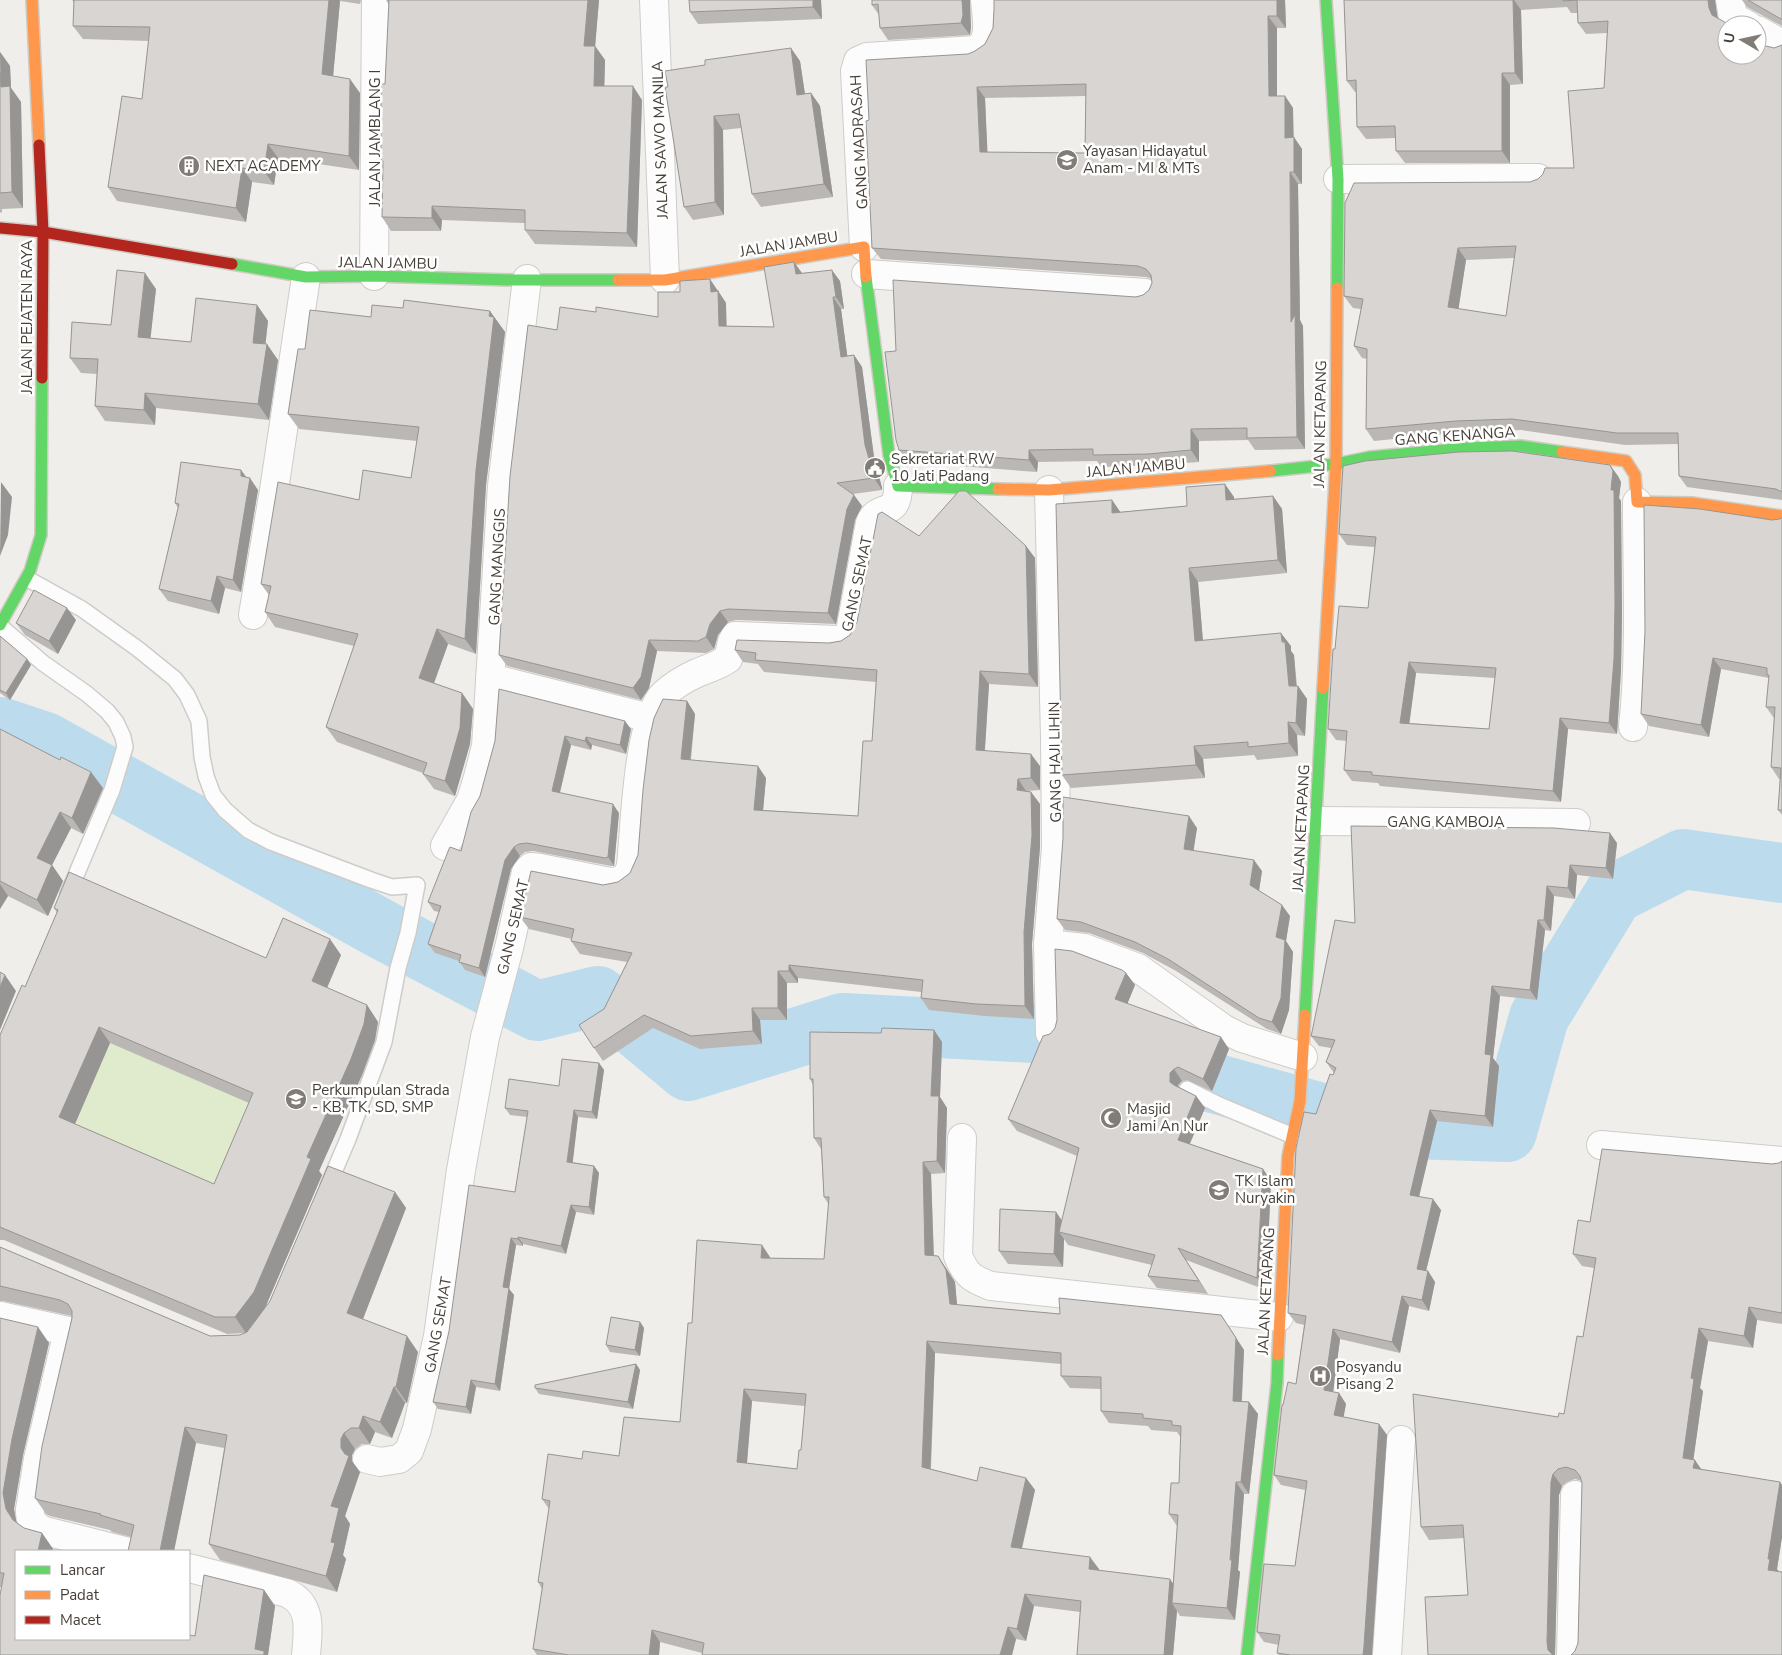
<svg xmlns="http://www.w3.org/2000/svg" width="1782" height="1655" font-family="'Nunito Sans',sans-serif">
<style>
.green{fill:#e0eacc}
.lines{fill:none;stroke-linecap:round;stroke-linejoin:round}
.river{stroke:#bcdced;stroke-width:60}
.lane-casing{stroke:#ceccc8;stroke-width:18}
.street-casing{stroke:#ceccc8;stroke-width:30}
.fast-casing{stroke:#cfcbc2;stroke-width:14}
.slow-casing{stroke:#cfcbc2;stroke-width:14}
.jam-casing{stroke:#cfcbc2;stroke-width:14}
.lane{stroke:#fdfcfc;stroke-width:15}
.street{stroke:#fdfcfc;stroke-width:28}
.fast{stroke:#63d668;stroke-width:11}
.slow{stroke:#ff974d;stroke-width:11}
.jam{stroke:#b3261e;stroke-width:11}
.wall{fill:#bab7b5;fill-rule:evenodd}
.shaded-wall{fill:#979593}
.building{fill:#d8d5d2;stroke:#979593;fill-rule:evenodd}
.labels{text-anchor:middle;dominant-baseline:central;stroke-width:5;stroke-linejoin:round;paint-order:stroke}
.street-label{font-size:15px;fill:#463f37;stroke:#fff}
.poi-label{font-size:15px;fill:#463f37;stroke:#fff;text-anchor:start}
</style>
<rect width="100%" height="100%" fill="#f0eeeb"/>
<path class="green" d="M110,1043L265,1109L226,1200L71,1133Z"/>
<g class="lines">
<path class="river" d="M0,727L45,742L383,930L537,1011L598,996L688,1071L843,1023L1034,1033L1375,1128L1507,1132L1539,1017L1614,894L1683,859L1782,873"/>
<g class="lane-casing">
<g id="lane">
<path d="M28,579L82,609L138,649L175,679L187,695L199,721L202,757L206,776L213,795L225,810L248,830L271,842L371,880L392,887L417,885L408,933L398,968L384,1042L348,1139L328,1186"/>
<path d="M0,626L43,663L87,694L107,711L116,722L123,737L125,747L112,790L68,894"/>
<path d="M1187,1089L1219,1105L1293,1136"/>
</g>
</g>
<g class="street-casing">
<g id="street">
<path d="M654,0L665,280"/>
<path d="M1730,0L1733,17L1748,25"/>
<path d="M1757,30L1782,44"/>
<path d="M1338,179L1538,178"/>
<path d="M864,247L855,71L858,61L867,57L975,50C993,42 986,16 985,0"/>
<path d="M866,274L1145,293"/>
<path d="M374,276L376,0"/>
<path d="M1049,490L1055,738L1056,848L1048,944L1050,1033"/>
<path d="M253,615L274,490L306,277"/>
<path d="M490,678L650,718"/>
<path d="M1633,727C1641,652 1637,577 1637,502"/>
<path d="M1316,821L1576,823"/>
<path d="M445,846L471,800L478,777L486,746L502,486L527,279"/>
<path d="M1048,944L1084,948L1138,968L1224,1029L1242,1038L1303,1057"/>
<path d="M962,1138L958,1256C966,1275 972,1279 991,1286L1279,1317"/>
<path d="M1601,1145L1782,1161"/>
<path d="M0,1316L68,1331L38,1459L30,1509C29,1521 35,1527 45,1531L125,1551"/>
<path d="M367,1459L380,1462L399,1459L409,1451L417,1429L438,1336L461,1170L485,1037L509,948L526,872L531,867L540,868L610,882C623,881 627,878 631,866C635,827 637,720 664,694C673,686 686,678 697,673C707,669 719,665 728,659L732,642L735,636L838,640L846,638L850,632L870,523C878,502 898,520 898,486"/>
<path d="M189,1568L287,1593C313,1605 308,1631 306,1655"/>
<path d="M1387,1655L1401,1440"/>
<path d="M1571,1655L1575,1495"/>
</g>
</g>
<g class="fast-casing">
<g id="fast">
<path d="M1326,0L1338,179L1337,288"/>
<path d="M232,264L306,277L374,276L513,280H618"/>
<path d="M866,277L889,455L898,486L998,489"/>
<path d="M1270,471L1336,464L1370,457L1466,448L1521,446L1562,452"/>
<path d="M0,625L30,571L41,535L42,378"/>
<path d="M1305,1015L1323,688"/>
<path d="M1247,1655L1277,1383L1278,1355"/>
</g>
</g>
<g class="slow-casing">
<g id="slow">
<path d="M32,0L39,145"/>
<path d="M618,280H665L864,247L866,277"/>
<path d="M1562,452L1626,461L1635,475L1637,502L1692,503L1782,516"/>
<path d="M998,489L1049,490L1270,471"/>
<path d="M1323,688L1336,464L1337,288"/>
<path d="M1278,1355L1288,1156L1300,1101L1305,1015"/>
</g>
</g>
<g class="jam-casing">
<g id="jam">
<path d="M39,145L43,232L42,378"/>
<path d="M0,228L43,232L232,264"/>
</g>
</g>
<use href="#lane" class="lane"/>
<use href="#street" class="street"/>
<use href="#fast" class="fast"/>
<use href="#slow" class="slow"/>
<use href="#jam" class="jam"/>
</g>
<g class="wall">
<path d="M72,0H361L360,4L340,1L333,76L360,93L359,170L278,158L274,185L252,182L246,222L117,201L108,187L142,99L149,41L83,39L73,26L74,3Z"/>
<path d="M386,0H599L595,46L605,60L604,86L642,100L637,247L535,244L525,230V223L442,220L441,231H391L382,217L383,164L381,161L389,5Z"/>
<path d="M821,0L822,19L698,24L690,12Z"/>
<path d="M1285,0L1286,28H1277V96H1285L1293,108V137L1302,149V184H1298L1300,320L1303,326L1305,449L1255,450L1248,440L1199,441V462L1156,465L1101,467L1097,461L1038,462L1037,472L907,462L899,450L896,351L1143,295L1149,290L1152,283V279L1146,277L881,259L872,248L869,120L968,54L975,51L985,44L993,28L994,9ZM1086,96L1085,153L987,152L985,98Z"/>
<path d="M1344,0H1715L1717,18L1766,46L1774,48L1782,45V500L1687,487L1679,476L1678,444L1625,445L1521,430L1465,432L1374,441L1366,429L1367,359L1362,358L1354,346L1361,309L1353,308L1344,296L1530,182L1574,168L1604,88L1607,33L1586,34L1578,23L1577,13H1571L1567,7L1521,10L1523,84L1510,85V163H1405L1396,151V138L1366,139L1357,127L1356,92H1355L1347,81ZM1514,258L1506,316L1458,309L1466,260Z"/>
<path d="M1742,0H1782V26L1747,7Z"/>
<path d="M969,1L971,27L970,35L888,40L880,28L879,15L872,5Z"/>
<path d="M0,52L10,66L11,88L21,102L23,208L2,209V212L0,213Z"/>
<path d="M800,61L805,94L811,93L820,106L833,197L761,207L752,194L741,128L723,130L724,215L693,220L684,207L668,87Z"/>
<path d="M802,274L840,281L844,309H841L847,356L854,355L862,367L874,457L882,488V490L853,494L862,506L855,520L836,624L736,620L728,622L718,635L714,649L706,653L657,651L649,688L641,700L507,666L499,655L557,330L596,312L658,317L719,290V292L726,303V326L774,327Z"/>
<path d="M156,289L150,338L191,342L257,305L268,321L265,344L278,360L269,420L156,408L155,425L105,421L95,406L97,374L81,373L70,358Z"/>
<path d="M371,317L493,316L494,317L505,332L486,485L476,654L448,644L434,683L462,693L473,709L470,744L455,796L434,789L423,774V773L337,742L326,727L354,646L275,627L265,612L269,595L261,584L359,500L411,478L417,441L299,429L288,414L305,349Z"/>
<path d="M241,470L246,477L258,490L241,592L225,588L219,614L168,601L159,589L178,508L175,503Z"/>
<path d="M1618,476L1621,482L1619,498L1621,501L1622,614L1621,670L1617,734L1568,729L1561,802L1380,786L1378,783L1352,781L1344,770L1347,741L1336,740L1328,729L1368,608L1375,547L1347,545L1339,534ZM1416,673L1495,678L1489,729L1409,723Z"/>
<path d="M1273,496L1282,509L1287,573L1198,582L1203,641L1291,646V651L1294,655L1297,686H1298L1307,699L1305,736L1297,735L1298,756L1257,760L1254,755L1203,759L1205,778L1071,788L1062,775L1112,500L1120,512L1187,506L1234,497V499Z"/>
<path d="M1782,517V815L1778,810L1780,779H1779L1771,767L1774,718L1766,707L1769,678L1721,669L1709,737L1649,726L1641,714L1772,520L1780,519Z"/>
<path d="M919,536L1026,546L1035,558L1038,687L989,684L985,750L1040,766V790L1027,791L1031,792L1040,804V847L1032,944L1034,1019L985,1016L929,1010L921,998V992L798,978V983H787V1020H760L762,1044L700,1049L653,1028L603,1061L594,1048L604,1009L627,962L580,954L571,941L572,939L529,929L520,917L603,885L618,882L630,873L638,855L687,701L695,714L691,760L766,778L763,810L858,816L872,741L876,682L764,672L758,664L743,662L735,650L829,643L841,641L850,635Z"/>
<path d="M76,620L58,654L25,635L16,623Z"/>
<path d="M0,636L27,659L31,665L10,700L0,693Z"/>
<path d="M0,729L103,788L83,834L71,828L52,865L63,881L48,916L8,896L0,909Z"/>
<path d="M631,729L626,754L592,745L591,750L571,745L560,793L619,813L614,866H611L533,851L525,852L520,856L511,869L485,977L465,970L459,961L435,953L428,944L439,912L434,911L428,902L461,851L480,796L495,741Z"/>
<path d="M1197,828L1193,851L1262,871L1259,891L1290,916L1286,941L1293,952L1289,1010L1281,1034L1267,1029L1176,971L1143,953L1089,933L1065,930L1057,919Z"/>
<path d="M1617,843L1613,879L1577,875L1575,899L1554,896L1551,931L1545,930L1537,1000L1500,996L1493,1058L1499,1066L1493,1127L1437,1121L1419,1197L1441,1210L1426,1271H1428L1435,1282L1429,1311L1409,1306L1400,1353L1340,1339L1333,1392L1339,1393L1346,1404L1343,1417L1379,1424L1387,1435L1372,1655H1279L1277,1653L1279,1645L1264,1642L1257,1632L1295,1566L1305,1490L1281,1485L1274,1475L1283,1405L1296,1384L1304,1325L1296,1323L1288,1313L1316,1114L1334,1073L1326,1062L1331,1048L1319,1046L1311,1036L1355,923Z"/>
<path d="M54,908L266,958L341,955L327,988L367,1005L378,1022L375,1040L362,1075L319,1171L322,1175L265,1308L395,1192L406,1208L363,1319L418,1352L407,1403H405L392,1438L375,1432L370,1444H362L355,1449L352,1455V1461L360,1472L345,1516L350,1524L343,1555L346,1559L337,1592L220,1560L209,1544L224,1448L196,1443L174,1551H128L131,1537L112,1532L110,1530L50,1516L46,1514L35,1498L72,1316L3,1301H0V1247L210,1336L240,1335L245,1333L227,1334L4,1240H0V1035L25,987L57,913ZM110,1043L249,1103L214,1184L75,1124Z"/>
<path d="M1126,973L1135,985L1127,1004L1229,1049L1212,1091L1187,1080L1182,1081L1178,1085L1179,1087L1196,1096L1205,1108L1190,1144L1263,1169L1271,1181L1266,1290L1186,1260L1208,1294L1157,1288L1148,1276L1152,1265L1068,1245L1064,1239L1063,1267L1008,1264L999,1251L1056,1212L1062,1221L1077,1156L1017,1131L1008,1119L1050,1034Z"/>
<path d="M934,1030L942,1042L940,1097L947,1108L945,1173L931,1174L934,1255L946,1268L955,1282L957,1305L1060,1314L1221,1315L1244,1350L1242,1401L1249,1402L1258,1414L1249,1494H1244L1238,1570L1240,1572L1235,1620L1180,1616L1177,1611L1173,1655H1077L1080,1612L1034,1606L1026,1641L1016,1639L1012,1655H702V1653L660,1642L659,1655H537L533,1649L542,1589L538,1582L549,1509L542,1499L582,1459L619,1456L680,1422L692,1323L770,1257V1258L824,1259L829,1205L824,1197L821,1149L814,1138L813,1085L810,1079L881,1033ZM935,1353L1061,1364V1376L1070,1388L1101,1389V1411L1109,1423L1148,1426L1151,1430L1177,1432L1181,1438L1179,1483L1169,1514L1177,1526L1173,1583L1099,1570V1569L1022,1549L1035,1490L1026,1478L977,1481L931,1469ZM752,1401L805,1406L801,1450L797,1469L747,1463Z"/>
<path d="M599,1063L604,1070L597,1119L578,1117L572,1162L594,1166L599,1173L594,1215L576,1212L566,1254L523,1244V1246L516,1245L509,1289L514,1295L500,1391L476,1387L471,1414L438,1409L433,1402L515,1192L527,1117L510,1115L505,1108L559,1086Z"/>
<path d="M1782,1161V1324L1757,1320L1753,1348L1708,1341L1700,1388L1703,1391L1693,1459L1702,1470L1780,1482L1782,1485V1537L1777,1569L1778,1571L1575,1651L1578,1643L1582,1483V1481L1575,1479L1567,1482L1562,1486L1559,1495L1555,1655L1468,1595L1464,1538L1429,1540L1421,1527L1558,1417L1564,1414L1583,1337L1594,1268L1582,1266L1573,1254L1590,1222L1772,1164L1779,1163Z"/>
<path d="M0,1318L49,1343L23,1455L14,1509L16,1522L24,1528L42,1533L53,1549V1551H16V1639L195,1636L264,1590L275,1606L268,1655H0L2,1587H0Z"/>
<path d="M640,1322L644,1328L640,1356L610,1352L606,1345Z"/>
<path d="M636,1364L640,1370L633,1409L539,1394L535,1388Z"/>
</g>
<g class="shaded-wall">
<path d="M329,0H339L340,1L332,88L322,74Z"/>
<path d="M588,0H599L594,60L584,46Z"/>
<path d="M813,0H821L822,19L813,7Z"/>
<path d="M962,0H970L971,27L970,35L961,23Z"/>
<path d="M1277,0H1285L1286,28L1277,16Z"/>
<path d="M1513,0H1514L1521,10L1523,84L1515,73Z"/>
<path d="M1708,0H1715L1718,20L1712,15L1709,8Z"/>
<path d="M1268,16L1277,28V108L1269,96Z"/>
<path d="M595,46L605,60L604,100L594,86Z"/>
<path d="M791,48L800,61L807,108L797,95Z"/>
<path d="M0,52L10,66L11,88L21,102L23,208L12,192L1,87Z"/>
<path d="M1502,73L1510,85V163L1502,151Z"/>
<path d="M350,79L360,93L359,170L349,156Z"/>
<path d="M633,86L642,100L637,247L627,233Z"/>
<path d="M977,87L985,98L988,163L980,152Z"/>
<path d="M811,93L820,106L833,197L824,184Z"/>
<path d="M1285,96L1293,108L1294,149L1285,138Z"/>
<path d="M714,116L723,130L724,215L715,202Z"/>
<path d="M1294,137L1302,149V184L1294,172Z"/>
<path d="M268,144L278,158L274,185L264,171Z"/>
<path d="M242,168L252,182L246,222L236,208Z"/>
<path d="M1290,172L1298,184L1300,320L1303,326L1305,449L1297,437L1291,322Z"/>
<path d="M432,206L442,220L441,231L432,218Z"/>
<path d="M1458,248L1466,260L1457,319L1448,307Z"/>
<path d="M794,262L802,273L804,286L796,274Z"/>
<path d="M832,270L840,281L844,309L836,297Z"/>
<path d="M145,273L156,289L149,352L138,337Z"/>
<path d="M710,279L726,303L727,338L719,326L711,292Z"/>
<path d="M833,297L841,309L849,368L841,357Z"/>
<path d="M257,305L268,321L264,358L253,343Z"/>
<path d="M490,311L505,332L486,485L476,654L465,639L476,470Z"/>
<path d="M267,344L278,360L269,420L258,404Z"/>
<path d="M854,355L862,367L874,457L882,488V490L874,478L865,445Z"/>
<path d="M145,393L156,408L155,425L144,410Z"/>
<path d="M1191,429L1199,441V462L1191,450Z"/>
<path d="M1029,450L1038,462L1037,472L1029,460Z"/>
<path d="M1610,465L1618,476L1621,482L1619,498L1621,501L1622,614L1621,670L1617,734L1609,723L1611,490Z"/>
<path d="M241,470L249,481L250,478L258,490L241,592L233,580Z"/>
<path d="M1,482L12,497L8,535L0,556Z"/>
<path d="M1225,484L1234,497L1235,513L1226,500Z"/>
<path d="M854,495L862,506L855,520L836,624L828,613L847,509Z"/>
<path d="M1273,496L1282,509L1287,573L1278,560Z"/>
<path d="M1112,500L1121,513H1112Z"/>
<path d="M1026,546L1035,558L1038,687L1029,674Z"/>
<path d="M1189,568L1198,582L1204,654L1195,641Z"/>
<path d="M217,576L225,588L219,614L211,601Z"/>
<path d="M67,608L76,620L58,654L49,641Z"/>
<path d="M720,611L728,622L718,635L714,649L706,637L710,624Z"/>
<path d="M437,629L448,644L430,694L419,678Z"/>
<path d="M1281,633L1291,646V651L1294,655L1297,695L1298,686L1307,699L1305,736L1296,723L1289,686Z"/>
<path d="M649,640L657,651L649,688L641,700L633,688Z"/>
<path d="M1713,658L1721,669L1709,737L1701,725Z"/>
<path d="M27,659L31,665L10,700L6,693Z"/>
<path d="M1409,662L1416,673L1408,734L1400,723Z"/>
<path d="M980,671L989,684L984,762L976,750Z"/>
<path d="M462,693L473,709L470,744L455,796L445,781Z"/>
<path d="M687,701L695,714L689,771L681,759Z"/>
<path d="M1560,718L1568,729L1561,802L1553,791Z"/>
<path d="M625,721L631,729L626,754L620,745Z"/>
<path d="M1288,722L1297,735L1298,756L1289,743Z"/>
<path d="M565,736L571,745L558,800L552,791Z"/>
<path d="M586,737L592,745L591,750L585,741Z"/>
<path d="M1194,746L1203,759L1205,778L1196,765Z"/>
<path d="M1031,754L1040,766V790L1031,778Z"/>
<path d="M758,766L766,778L762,822L754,810Z"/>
<path d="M91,772L103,788L83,834L72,818Z"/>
<path d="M1018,779L1026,791L1017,790Z"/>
<path d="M1031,792L1040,804V847L1032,944L1034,1019L1025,1006L1024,932Z"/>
<path d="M613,804L619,813L614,866L608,857Z"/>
<path d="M60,812L71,828L52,865L63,881L48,916L37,900V858Z"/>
<path d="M1189,816L1197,828L1192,861L1184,849Z"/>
<path d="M1610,833L1617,843L1613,879L1606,868Z"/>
<path d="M514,847L520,856L511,869L485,977L479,968L505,860Z"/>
<path d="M1254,860L1262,871L1258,897L1250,885Z"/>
<path d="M1570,865L1577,875L1575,899L1568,888Z"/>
<path d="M0,884L8,896L0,909Z"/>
<path d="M1547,886L1554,896L1551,931L1544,920Z"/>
<path d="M1282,905L1290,916L1286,941L1293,952L1289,1010L1281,1034L1272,1022L1276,937Z"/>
<path d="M1538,920L1545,930L1537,1000L1530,990Z"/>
<path d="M330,939L341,955L323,997L312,981Z"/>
<path d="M789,965L798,978V983L789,971Z"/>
<path d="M778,971L787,983V1020L778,1008Z"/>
<path d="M1126,973L1135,985L1124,1012L1115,999Z"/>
<path d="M5,975L16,991L0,1030V987Z"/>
<path d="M1492,986L1500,996L1493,1058L1499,1066L1493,1127L1485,1116V1054Z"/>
<path d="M367,1005L378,1022L375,1040L362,1075L319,1171L322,1175L265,1308L246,1333L235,1317L307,1157Z"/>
<path d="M752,1008L760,1020L762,1044L753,1031Z"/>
<path d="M99,1027L110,1043L71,1133L59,1117Z"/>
<path d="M934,1030L942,1042L940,1097L947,1108L945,1173L937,1161L931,1096Z"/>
<path d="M1221,1037L1229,1049L1212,1091L1203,1079Z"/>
<path d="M599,1063L604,1070L597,1119L592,1112Z"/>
<path d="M1174,1069L1182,1081L1178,1085L1179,1094L1170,1082V1073Z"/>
<path d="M1196,1096L1205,1108L1186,1152L1178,1140Z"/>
<path d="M574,1110L578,1117L572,1169L567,1162Z"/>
<path d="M1430,1110L1437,1121L1417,1205L1410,1195Z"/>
<path d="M923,1162L931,1174L934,1267L925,1255Z"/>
<path d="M594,1166L599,1173L594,1215L589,1207Z"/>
<path d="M1263,1169L1271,1181L1266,1290L1257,1278Z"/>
<path d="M395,1192L406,1208L359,1329L347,1313Z"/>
<path d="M1433,1199L1441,1210L1424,1279L1417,1269Z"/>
<path d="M571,1205L576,1212L566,1254L561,1246Z"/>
<path d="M1056,1212L1065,1225L1059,1232L1064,1239L1063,1267L1054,1254Z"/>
<path d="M518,1237L523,1244V1246L518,1239Z"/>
<path d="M511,1238L516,1245L509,1289L514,1295L500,1391L495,1384L503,1287Z"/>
<path d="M762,1245L770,1257L769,1270L761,1258Z"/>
<path d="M1178,1248L1186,1260L1208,1294L1199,1281Z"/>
<path d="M938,1256L955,1282L958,1316L950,1304Z"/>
<path d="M1428,1271L1435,1282L1429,1311L1422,1300Z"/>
<path d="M1402,1296L1409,1306L1400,1353L1392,1342Z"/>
<path d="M1749,1307L1757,1320L1753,1348L1744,1336Z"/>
<path d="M1221,1315L1244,1350L1241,1413L1233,1401Z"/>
<path d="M640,1322L644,1328L640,1356L635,1350Z"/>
<path d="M38,1327L49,1343L23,1455L14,1509L17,1525L6,1509L3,1493L12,1439Z"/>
<path d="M1699,1328L1708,1341L1700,1388L1703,1391L1692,1470L1683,1458L1691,1378Z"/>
<path d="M1333,1329L1340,1339L1332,1401L1324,1390Z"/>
<path d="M407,1336L418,1352L407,1403L396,1387Z"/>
<path d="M927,1341L935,1353L930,1479L922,1467Z"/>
<path d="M636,1364L640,1370L633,1409L628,1402Z"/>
<path d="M471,1380L476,1387L471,1414L466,1407Z"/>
<path d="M394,1387L405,1403L392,1438L380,1422Z"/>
<path d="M744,1389L752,1401L746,1474L737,1462Z"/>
<path d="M1339,1393L1346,1404L1342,1426L1334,1415Z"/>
<path d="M1249,1402L1258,1414L1249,1494L1241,1482Z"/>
<path d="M363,1416L375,1432L370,1444L359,1428Z"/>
<path d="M1379,1424L1387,1435L1372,1655H1363Z"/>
<path d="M185,1427L196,1443L174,1551H160Z"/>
<path d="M344,1433L355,1449L352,1455V1461L360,1472L345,1516L350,1524L343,1555L346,1559L337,1592L326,1576L331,1542V1506L341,1439Z"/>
<path d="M1695,1460L1703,1472L1693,1468Z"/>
<path d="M1553,1474L1562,1486L1559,1495L1555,1655H1552L1548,1650L1547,1642L1551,1482Z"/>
<path d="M1026,1478L1035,1490L1019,1560L1011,1547Z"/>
<path d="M1236,1482L1244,1494L1238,1570L1240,1572L1235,1620L1227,1608Z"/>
<path d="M1780,1482L1782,1485V1537L1777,1569L1779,1572L1768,1570V1559Z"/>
<path d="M42,1533L53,1549V1551H38Z"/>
<path d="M1090,1557L1099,1569L1097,1581L1089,1569Z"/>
<path d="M1170,1579L1178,1591L1172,1603L1177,1611L1173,1655H1164Z"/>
<path d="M264,1590L275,1606L268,1655H259L255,1649Z"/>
<path d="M1025,1594L1034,1606L1026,1641L1017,1629Z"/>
<path d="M1008,1627L1016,1639L1012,1655H1000Z"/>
<path d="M652,1630L660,1642L659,1655H649Z"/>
</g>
<g class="building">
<path d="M74,0H329L322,74L350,79L349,156L268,144L264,171L242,168L236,208L108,187L122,96L142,99L150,27L73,26Z"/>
<path d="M389,0H588L584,46H595L594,86H633L627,233L525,230V210L432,206V218L382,217L383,161H381V84H385Z"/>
<path d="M689,0H813V7L690,12Z"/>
<path d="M872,0H962L963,15L961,23L880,28L878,4L872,5Z"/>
<path d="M994,0H1277V16H1268L1269,96H1285V138L1294,137V172H1290L1291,322L1295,314L1297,437L1247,438V428L1191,429V450L1148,454L1093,455V449L1029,450V460L899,450L896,440L885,352L896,351L893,280L1136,297L1143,295L1149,290L1152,283L1151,275L1146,269L1138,266L872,248L866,121L869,120L866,60L968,54L975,51L985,44L993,28L994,9ZM1086,84L1085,153L980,152L977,87Z"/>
<path d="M1344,0H1513L1515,73H1502V151H1396L1395,126L1357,127L1356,80L1347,81Z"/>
<path d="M1563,0H1708L1709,8L1712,15L1730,25H1727V55H1757V41L1766,46L1774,48L1782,45V492L1776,489L1679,476L1678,433H1617L1512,419L1456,421L1366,429L1367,349L1354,346L1363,299L1344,296L1345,203L1354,183L1530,182L1538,179L1543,174L1545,168H1574L1568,91L1604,88L1608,21L1578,23L1577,0L1563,1ZM1516,246L1506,316L1448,307L1458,248Z"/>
<path d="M1748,0H1782V19H1781Z"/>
<path d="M791,48L797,95L811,93L824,184L752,194L739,114L714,116L715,202L684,207L665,87H668L665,71L705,65V60Z"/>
<path d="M0,72L1,87L10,86L12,192L0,193Z"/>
<path d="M794,262L796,274L832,270L836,297H833L841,357L854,355L865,445L874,476V478L837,483L854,495L847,509L828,613L728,609L720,611L710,624L706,637L698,641L649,640L641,677L633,688L499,655L510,476L528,325L557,330L560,307L596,312V307L658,317V292H680V281L710,279L711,292L718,291L719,326L774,327L764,267Z"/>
<path d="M117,270L145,273L138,337L191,342L196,298L257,305L253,343L267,344L258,404L145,393L144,410L95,406L98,359L70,358L72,322L111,325Z"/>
<path d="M404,300L490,311L489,316L494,317L476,470L465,639L437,629L419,678L462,693L460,728L445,781L423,774L427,763L326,727L358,634L265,612L271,586L261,584L278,482L359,500L363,470L411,478L419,427L288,414L298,349H305L310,310L371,317L372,305L403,308Z"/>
<path d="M1512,451L1610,465L1613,471L1611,490H1614L1615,603L1614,659L1609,723L1560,718L1553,791L1372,775V772L1344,770L1347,731L1328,729L1333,649H1335L1339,606L1368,608L1376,537L1339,534L1343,466L1365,461L1459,452ZM1409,662L1496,668L1489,729L1400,723Z"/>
<path d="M181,462L241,470V476L250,478L233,580L217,576L211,601L159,589L179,504L175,503Z"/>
<path d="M1225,484L1226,500L1273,496L1278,560L1189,568L1195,641L1281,633L1282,642H1285L1289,686H1298L1296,723L1288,722L1289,743L1248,747V742L1194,746L1196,765L1062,775L1056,504L1112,500V513L1187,506L1186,487Z"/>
<path d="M959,491H966L1026,546L1029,674L980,671L976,750L1031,754V778L1018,779L1017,790L1031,792L1032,835L1024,932L1025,1006L976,1004L921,998L923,980L789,965V971H778V1008H752L753,1031L691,1036L644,1015L594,1048L579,1025L604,1009L632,953L571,941L574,929L520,917L531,871L603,885L618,882L630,873L638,855L643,790L649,740L654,718L663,699L687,701L681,759L758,766L754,810L858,816L863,741H872L877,670L755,660L756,653L735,650L737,640L829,643L841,641L850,635L857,622L878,514L882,512L919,536Z"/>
<path d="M1644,505L1700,509L1772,520L1780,519L1782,517V810H1778L1781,768L1771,767L1775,707H1766L1769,675H1767V668L1713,658L1701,725L1641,714L1645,631Z"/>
<path d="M34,590L67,608L49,641L16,623Z"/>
<path d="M0,636L27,659L6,693L0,690Z"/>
<path d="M499,689L625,721L620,745L586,737L585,741L565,736L552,791L613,804L608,857L605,858L527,843L519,844L514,847L505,860L479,968L459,962L461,955L428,944L441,906L428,902L449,849L450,847L461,851L471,812L480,796L495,741Z"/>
<path d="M0,729L60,760L61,757L91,772L72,818L60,812L37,858L52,865L37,900L0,881Z"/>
<path d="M1063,797L1189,816L1184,849L1254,860L1250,885L1282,905L1276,937L1285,940L1281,998L1272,1022L1259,1018L1168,959L1135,942L1081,922L1057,919L1063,838Z"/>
<path d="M1351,826L1554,828L1610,833L1606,868L1570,865L1568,888L1547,886L1544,920H1538L1530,990L1492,986L1485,1054L1491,1055L1485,1116L1430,1110L1410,1195L1433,1199L1417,1269L1428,1271L1422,1300L1402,1296L1392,1342L1333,1329L1324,1390L1339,1393L1334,1415L1379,1424L1364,1646L1363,1655H1291L1277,1653L1280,1635L1257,1632L1264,1564L1295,1566L1307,1481L1274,1475L1282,1405H1283L1288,1382L1296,1384L1306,1316L1288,1313L1296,1148L1304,1112L1316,1114L1330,1074L1333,1075L1336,1068L1326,1062L1335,1040L1311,1036L1312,1032L1335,920L1355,923Z"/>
<path d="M69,872L266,958L283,918L330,939L312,981L367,1005L364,1024L351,1059L307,1157L311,1159L254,1292L235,1317H215L0,1227V1035L22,985L25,987L58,910L54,908ZM99,1027L253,1093L214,1184L59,1117Z"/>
<path d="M1055,949L1072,951L1122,970L1126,973L1115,999L1221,1037L1203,1079L1178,1067L1174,1069L1170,1073V1082L1174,1085L1196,1096L1178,1140L1263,1169L1257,1278L1178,1248L1199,1281L1148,1276L1155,1255L1059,1232L1079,1148L1008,1119L1043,1036L1050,1034L1055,1028L1057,1020Z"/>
<path d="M0,972L5,975L0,987Z"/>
<path d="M882,1028L934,1030L931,1096H939L938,1124L937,1161L923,1162L925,1255L938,1256L946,1270L950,1304L1060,1314L1059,1298L1221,1315L1236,1338L1233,1401L1249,1402L1241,1482H1236L1230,1560H1232L1227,1608L1172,1603L1178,1515L1169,1514L1171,1483H1179L1181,1426L1172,1425V1421L1143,1418V1414L1101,1411V1377L1061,1376V1353L927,1341L922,1467L977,1481L980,1467L1026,1478L1011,1547L1090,1557L1089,1569L1170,1579L1164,1655H1077L1081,1601L1025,1594L1017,1629L1008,1627L1000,1655H702L704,1643L652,1630L649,1655H569L533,1649L543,1583L538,1582L550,1501L542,1499L548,1454L582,1459L583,1451L619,1456L624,1417L680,1422L688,1323H692L697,1240L762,1245L761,1258L824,1259L829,1197H824L821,1138H814L813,1079H810V1032L881,1033ZM744,1389L806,1394L801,1450H799L797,1469L737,1462Z"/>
<path d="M562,1059L599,1063L592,1112L574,1110L567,1162L594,1166L589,1207L571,1205L561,1246L518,1237V1239L511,1238L503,1287L509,1288L495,1384L471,1380L466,1407L433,1402L449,1331L469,1185L515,1192L528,1111L505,1108L509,1079L559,1086Z"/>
<path d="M1602,1149L1772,1164L1779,1163L1782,1161V1313L1749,1307L1744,1336L1699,1328L1691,1378L1694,1379L1683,1458L1695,1460L1693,1468L1780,1482L1768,1559H1770L1768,1570L1782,1572V1655H1571L1575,1651L1578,1643L1582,1483L1580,1476L1575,1470L1566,1467L1558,1469L1553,1474L1551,1482L1547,1642L1548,1650L1553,1655H1428L1425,1597L1468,1595L1463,1525L1421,1527L1413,1394L1558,1417L1559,1413L1564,1414L1577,1336L1583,1337L1596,1258L1573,1254L1578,1220L1590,1222Z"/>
<path d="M328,1166L395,1192L347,1313L407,1336L396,1387H394L380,1422L363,1416L359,1428H351L344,1433L341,1439V1448L345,1454L349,1456L331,1506L339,1508L331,1542L335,1543L326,1576L209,1544L227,1435L185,1427L160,1551H128L134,1525L100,1515L101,1514L39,1500L35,1498L42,1446L72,1318V1311L68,1304L60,1300L0,1286V1247L210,1336L240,1335L247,1332L270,1301Z"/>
<path d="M1000,1209L1056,1212L1054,1254L999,1251Z"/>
<path d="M611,1317L640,1322L635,1350L606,1345Z"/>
<path d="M0,1318L38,1327L12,1439L3,1493L6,1509L13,1520L24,1528L42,1533L38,1551H16V1639H189V1635L195,1636L204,1575L264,1590L255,1649L264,1651V1655H0V1595L4,1573H0Z"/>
<path d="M636,1364L628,1402L535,1388V1385Z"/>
</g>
<defs>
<g id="school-disc" transform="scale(1.125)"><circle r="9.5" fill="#827c76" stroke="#fff"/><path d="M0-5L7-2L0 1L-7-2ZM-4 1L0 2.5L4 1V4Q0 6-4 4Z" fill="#fff"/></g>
<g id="building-disc" transform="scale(1.125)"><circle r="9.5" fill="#827c76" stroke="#fff"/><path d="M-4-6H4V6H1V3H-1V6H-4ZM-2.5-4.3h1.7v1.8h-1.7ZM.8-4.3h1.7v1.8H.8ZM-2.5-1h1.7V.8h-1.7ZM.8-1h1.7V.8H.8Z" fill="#fff"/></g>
<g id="civic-disc" transform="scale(1.125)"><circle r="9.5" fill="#827c76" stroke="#fff"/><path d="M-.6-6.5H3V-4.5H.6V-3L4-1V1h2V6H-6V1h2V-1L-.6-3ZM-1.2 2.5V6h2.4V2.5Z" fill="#fff"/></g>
<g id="mosque-disc" transform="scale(1.125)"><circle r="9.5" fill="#827c76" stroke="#fff"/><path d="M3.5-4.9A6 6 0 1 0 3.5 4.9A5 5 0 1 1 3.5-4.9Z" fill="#fff"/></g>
<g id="hospital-disc" transform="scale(1.125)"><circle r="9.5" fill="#827c76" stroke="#fff"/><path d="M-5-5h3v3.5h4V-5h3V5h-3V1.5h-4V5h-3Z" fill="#fff"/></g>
</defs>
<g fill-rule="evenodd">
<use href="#school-disc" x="1067" y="160"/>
<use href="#building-disc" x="189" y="166"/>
<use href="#civic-disc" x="875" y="468"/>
<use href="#school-disc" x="296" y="1099"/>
<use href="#mosque-disc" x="1111" y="1118"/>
<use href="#school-disc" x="1219" y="1190"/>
<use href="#hospital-disc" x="1320" y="1376"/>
</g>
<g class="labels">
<g class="street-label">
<text transform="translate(375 138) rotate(-90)">JALAN JAMBLANG I</text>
<text transform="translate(660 140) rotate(-92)">JALAN SAWO MANILA</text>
<text transform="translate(859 142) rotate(-93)">GANG MADRASAH</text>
<text transform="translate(789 244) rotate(-9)">JALAN JAMBU</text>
<text transform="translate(388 263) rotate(1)">JALAN JAMBU</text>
<text transform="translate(27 317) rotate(-90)">JALAN PEJATEN RAYA</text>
<text transform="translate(1320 424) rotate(-89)">JALAN KETAPANG</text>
<text transform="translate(1455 436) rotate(-4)">GANG KENANGA</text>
<text transform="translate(1136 468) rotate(-5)">JALAN JAMBU</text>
<text transform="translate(497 567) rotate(-87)">GANG MANGGIS</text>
<text transform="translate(857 584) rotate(-78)">GANG SEMAT</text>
<text transform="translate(1055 762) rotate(-91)">GANG HAJI LIHIN</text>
<text x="1446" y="822">GANG KAMBOJA</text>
<text transform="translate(1301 828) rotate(-87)">JALAN KETAPANG</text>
<text transform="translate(513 927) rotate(-77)">GANG SEMAT</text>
<text transform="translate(1266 1291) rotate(-87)">JALAN KETAPANG</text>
<text transform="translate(438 1325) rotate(-80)">GANG SEMAT</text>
</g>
<g class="poi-label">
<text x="1083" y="151">Yayasan Hidayatul<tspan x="1083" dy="17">Anam - MI &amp; MTs</tspan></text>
<text x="205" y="166">NEXT ACADEMY</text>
<text x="891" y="459">Sekretariat RW<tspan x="891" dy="17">10 Jati Padang</tspan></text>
<text x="312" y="1090">Perkumpulan Strada<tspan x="312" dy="17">- KB, TK, SD, SMP</tspan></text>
<text x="1127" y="1109">Masjid<tspan x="1127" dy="17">Jami An Nur</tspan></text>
<text x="1235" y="1181">TK Islam<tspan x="1235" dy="17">Nuryakin</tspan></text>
<text x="1336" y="1367">Posyandu<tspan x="1336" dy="17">Pisang 2</tspan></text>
</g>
</g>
<rect x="15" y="1550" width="175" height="90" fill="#ffffff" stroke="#b5b2af"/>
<rect x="25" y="1566" width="25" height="8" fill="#63d668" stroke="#b5b2af"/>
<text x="60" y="1575" font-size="15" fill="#463f37">Lancar</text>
<rect x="25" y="1591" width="25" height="8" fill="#ff974d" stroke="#b5b2af"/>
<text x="60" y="1600" font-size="15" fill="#463f37">Padat</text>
<rect x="25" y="1616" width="25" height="8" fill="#b3261e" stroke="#b5b2af"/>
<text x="60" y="1625" font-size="15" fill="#463f37">Macet</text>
<g transform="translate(1742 40) rotate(279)"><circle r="24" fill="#ffffff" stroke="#b5b2af"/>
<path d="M0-4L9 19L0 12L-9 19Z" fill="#827c76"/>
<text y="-8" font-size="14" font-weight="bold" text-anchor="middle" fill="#463f37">U</text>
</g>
</svg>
